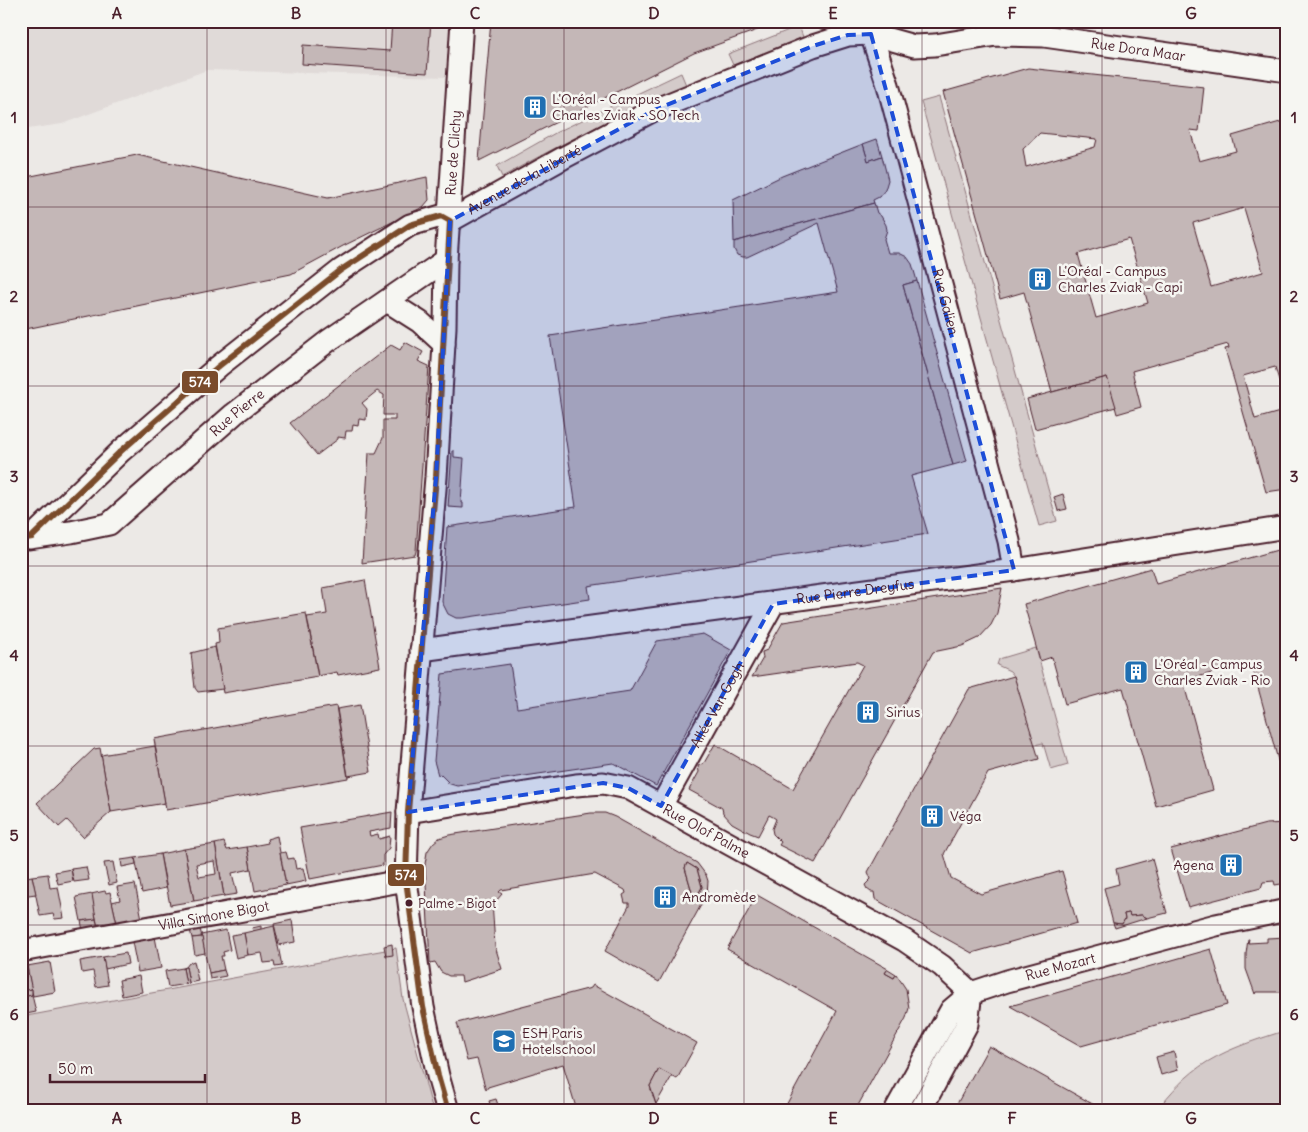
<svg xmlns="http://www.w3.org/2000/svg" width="1308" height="1132" font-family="Delius,sans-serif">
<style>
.built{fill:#e0dad8}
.green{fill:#d4cbca;stroke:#8f757a}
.building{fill:#c4b7b7;stroke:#4a1f2b;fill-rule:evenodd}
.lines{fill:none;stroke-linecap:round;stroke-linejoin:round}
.minor-casing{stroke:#4a1f2b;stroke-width:25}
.minor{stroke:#f6f6f2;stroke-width:21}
.bus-1-casing{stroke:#f6f6f2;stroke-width:10}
.bus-1{stroke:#7a4b2a;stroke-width:6}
.marked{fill:#1d4ed8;fill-opacity:0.2;stroke:#1d4ed8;stroke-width:4;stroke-dasharray:10 6;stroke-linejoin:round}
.grid{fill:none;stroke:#4a1f2b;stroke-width:1;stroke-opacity:0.55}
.bus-dot{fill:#4a1f2b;stroke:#f6f6f2;stroke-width:2}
.labels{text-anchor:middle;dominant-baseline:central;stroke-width:5;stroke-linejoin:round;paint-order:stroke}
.bus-label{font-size:13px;fill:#4a1f2b;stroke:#f6f6f2;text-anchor:start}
.street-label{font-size:14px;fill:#4a1f2b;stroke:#f6f6f2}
.poi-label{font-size:14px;fill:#4a1f2b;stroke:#f6f6f2;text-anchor:start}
.line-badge{stroke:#f6f6f2;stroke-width:2}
.badge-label{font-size:14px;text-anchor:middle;font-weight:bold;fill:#fff}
.neatline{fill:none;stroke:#4a1f2b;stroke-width:2}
.grid-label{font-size:16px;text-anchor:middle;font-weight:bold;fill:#4a1f2b}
</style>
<rect width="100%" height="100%" fill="#ece9e6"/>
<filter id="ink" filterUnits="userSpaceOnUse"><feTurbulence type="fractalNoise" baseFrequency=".02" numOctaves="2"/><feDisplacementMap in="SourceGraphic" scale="10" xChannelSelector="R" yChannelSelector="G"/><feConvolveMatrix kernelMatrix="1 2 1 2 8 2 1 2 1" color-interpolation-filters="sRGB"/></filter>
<g filter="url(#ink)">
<path class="built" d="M21,21H450L445,77L207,70L62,124L21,130Z"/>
<g class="green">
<path d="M823,21H851L826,29Z"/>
<path d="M799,26L803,37L733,65L728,54Z"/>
<path d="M681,73L686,85C623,113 562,143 502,177L497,166L557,132Z"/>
<path d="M939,97L1057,521L1039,526L921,102Z"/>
<path d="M1036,648L1068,765L1051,770L1043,743L1034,745L1014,676L1010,671L997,665L999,659Z"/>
<path d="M396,948L403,999L433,1111H21V1017Z"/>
<path d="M1287,1030V1111H1156C1170,1093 1187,1074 1207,1062C1232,1047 1259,1039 1287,1030Z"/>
</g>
<g class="building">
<path d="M392,21H431L427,73L302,64L303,45L390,51Z"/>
<path d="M491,21H782L694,53L479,161Z"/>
<path d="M1028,68L1204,87L1199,131L1190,130L1199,161L1236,151L1232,136L1287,120V407L1275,367L1243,376L1255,419L1287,410V489L1266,492L1225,349L1229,348L1228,344L1132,371L1141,407L1117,414L1107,377L1052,392L1024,292L1000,299L943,92ZM1040,133L1097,139L1095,147L1026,167L1023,149ZM1244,208L1263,272L1211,287L1193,223ZM1129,239L1148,303L1096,318L1078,254Z"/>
<path d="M877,139L882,156L868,161L863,144Z"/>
<path d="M863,144L868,161L882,156L888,180L885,190L879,197L873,200L874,203L734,242L733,200L782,176Z"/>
<path d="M137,155L328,198L427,177L429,200L423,207L343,246L291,274L21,330V178Z"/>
<path d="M874,203L877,213L881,216L886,225L887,230L884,239L888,253H899L907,257L912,264L917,281L903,285L953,465L911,476L928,534L588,586L590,599L462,618H456L448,614L442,602L447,527L576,507L550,336L838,292L819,223L747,257H743L737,255L734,249V242Z"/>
<path d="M917,281L967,461L953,465L903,285Z"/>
<path d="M405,342L423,352L418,361L429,366L416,551L415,555L362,563L369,453H376L383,438V420H395V415H383L384,395L377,391L362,403L367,409L366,420L359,419L358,426L353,425L352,431H346L345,438L338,437V439L317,455L290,423L391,345L400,350Z"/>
<path d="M1107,377L1116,407L1035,429L1027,399Z"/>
<path d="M452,451H454V457L464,458L461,503H463V508L448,507Z"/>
<path d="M1063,494L1067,509L1058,511L1054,497Z"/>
<path d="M1281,549L1285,565H1287V770L1281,771L1251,662L1183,681L1213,790L1156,806L1123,688L1065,704L1052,657L1040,661L1024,604L1151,568L1156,584Z"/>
<path d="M365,580L380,667L338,675L337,672L318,676L307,617L327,614L323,588Z"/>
<path d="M1002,588L997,613L991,625L979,638L962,646L933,652L815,863L779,845L781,842L773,834L772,829L776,819L773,817L769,815L758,836L750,833L732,823L723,813L722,808L689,790L699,772L698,766L704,763L715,744L793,789L863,665L857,662L752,677L763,658L762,652L767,650L783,622Z"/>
<path d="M306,613L318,677L223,693L215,644L219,643L218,628Z"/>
<path d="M703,634L731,650L656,786L613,763L457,786L447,783L448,782L440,774L438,775L434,761L442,674L510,664L517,708L630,691L657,641Z"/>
<path d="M215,647L223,689L198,692L195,688L191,653Z"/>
<path d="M1014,676L1039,759L988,773L944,854L951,878L981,894L1062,871L1077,923L972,953L875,899L874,892H871L867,889L865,885L871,879L868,872L969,689Z"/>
<path d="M360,705L371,772L348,776L337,709Z"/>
<path d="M336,706L348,778L166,810L154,739Z"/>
<path d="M155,746L165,803L111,812L101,755Z"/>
<path d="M100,748L111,812L83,837L67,820L59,827L37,803L94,749Z"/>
<path d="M392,812L391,828L369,832L370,836L378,834L379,839L390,836L389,848L383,855V865L310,879L300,828Z"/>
<path d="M591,813H605L615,817L697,863L706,875L708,881L707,894L659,982L605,951L629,906V903H625L623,895L626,893L625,890L595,874L501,890L499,892L502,894L496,901L494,899L492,901L495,946L502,969L462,982L461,976H449L441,972L435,962L430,963L425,864L427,852L433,843L439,838L449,835ZM687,863L697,869L702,887L697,896L692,892L685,868Z"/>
<path d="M1287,823V883L1275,885L1274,881L1263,882L1261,888L1188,907L1171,849L1266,824Z"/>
<path d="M277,836L286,885L255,891L247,847L268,843L267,839Z"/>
<path d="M224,842L227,850L247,847L251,869L232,873L237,894L224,896L215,844Z"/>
<path d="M215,844L224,896L194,901L184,849ZM214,861L216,874L199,877L196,864Z"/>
<path d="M184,849L194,901L170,905L160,854Z"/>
<path d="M286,852L288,859L294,858L296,869L303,868L306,881L286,885L280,853Z"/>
<path d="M160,854L166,888L142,893L135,858Z"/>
<path d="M135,858L136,864L122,867L121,860Z"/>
<path d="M1152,859L1167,913L1147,918L1142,915L1130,916L1129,913L1124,914L1125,919L1122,924L1113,923L1104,888L1119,884L1116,869Z"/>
<path d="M113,862L117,883L109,885L104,863Z"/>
<path d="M687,863L697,869L702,887L697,896L692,892L685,868Z"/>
<path d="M86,867L89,880L74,882L71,869Z"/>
<path d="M71,869L73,881L58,884L55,872Z"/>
<path d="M48,874L50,888L58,887L64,918L55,919L53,914L40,916L32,876Z"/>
<path d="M32,876L36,894L21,896V878Z"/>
<path d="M135,884L142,919L117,924L112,902L120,900L117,887Z"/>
<path d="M105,891L106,893L110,892L117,924L98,928L91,894Z"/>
<path d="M92,894L96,919L81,921L76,897Z"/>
<path d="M757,895L888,969L885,973L894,978L896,974L906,989L909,1008L906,1018L855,1111H783L837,1011L727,949Z"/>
<path d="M21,912H23L28,935L21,936Z"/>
<path d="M1129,913L1130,916L1142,915L1147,918L1115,928L1113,923L1122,924L1125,919L1124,914Z"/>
<path d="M96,919L98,928L83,930L81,921Z"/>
<path d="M292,920L295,942L279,945L274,924Z"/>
<path d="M261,926V930L253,931L252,928Z"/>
<path d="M274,926L282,966L275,967L274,962L264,963L262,953L248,955L244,933Z"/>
<path d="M200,929L202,937L192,938L190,930Z"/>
<path d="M226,930L230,950L223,952L224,956H221L224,970L209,973L201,935Z"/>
<path d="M244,933L248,955L236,958L231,935Z"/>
<path d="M155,937L161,968L138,972L132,942Z"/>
<path d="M202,937L205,953L195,955L192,938Z"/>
<path d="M1287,937V992H1256L1255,994L1246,969V954L1248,939H1249L1248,943L1267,942V938Z"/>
<path d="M392,944L393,955L386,956L384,946Z"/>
<path d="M1211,949L1227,1005L1081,1046L1010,1006Z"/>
<path d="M126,953L128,964L105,969L103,957Z"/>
<path d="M103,957L108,985L96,987L93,971L82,973L80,961Z"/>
<path d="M194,961L198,981L189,983L186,967L189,963Z"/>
<path d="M26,962L32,989L21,991V963Z"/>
<path d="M50,962L55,992L33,996L27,966Z"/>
<path d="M186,967L189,983L186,984L183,968Z"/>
<path d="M183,968L186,984L168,987L165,971Z"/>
<path d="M888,969L896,974L894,978L885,973Z"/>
<path d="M224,970L226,976L210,979L209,973Z"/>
<path d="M139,976L142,992L122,996L119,980Z"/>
<path d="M593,985L697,1043L677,1079L659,1069L650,1086L658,1111H577L563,1064L488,1087L486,1090L477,1059L467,1061L457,1023L591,988Z"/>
<path d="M32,989V995L23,997L22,991Z"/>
<path d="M32,995L36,1012L26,1014L23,997Z"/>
<path d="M989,1046L1105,1111H953Z"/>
<path d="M1174,1052L1178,1070L1161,1075L1156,1057Z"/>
<path d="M659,1069L672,1076L656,1104L650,1086Z"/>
<path d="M496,1099L499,1108L492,1111L489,1101Z"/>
</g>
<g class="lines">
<g class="minor-casing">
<g id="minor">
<path id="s1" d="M871,34L888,85L1009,541L1014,570"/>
<path id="s2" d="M450,221L563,158L654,110L813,46L848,35L871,34L914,46L935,45L996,35L1044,36L1287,71"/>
<path d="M387,301L420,322L444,344"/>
<path d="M32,537L121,451L219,366L341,270L410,225L441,216L450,221"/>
<path id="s3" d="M29,538L71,532L109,524L234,414L328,341L446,260"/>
<path id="s4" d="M421,650L1014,570L1287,527"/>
<path id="s5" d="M661,806L773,604"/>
<path id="s6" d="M408,812L576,785L603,783L628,788L904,940L942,966L971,993"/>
<path id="s7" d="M21,951L406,880"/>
<path id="s8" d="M448,1111L438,1076L423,1007L406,880L408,812L436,477L445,327L446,260L462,21"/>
<path id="s9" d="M895,1111L951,1010L971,993L1007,981L1216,925L1287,910"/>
<path d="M920,1111L967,1024L971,993"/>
</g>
</g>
<use href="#minor" class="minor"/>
<g class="bus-1-casing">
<path id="bus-1" d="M21,539L32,537L121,451L219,366L341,270L410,225L441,216L450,221L436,477L408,812L406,880L423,1007L438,1076L448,1111"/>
</g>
<use href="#bus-1" class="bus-1"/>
</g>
</g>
<path class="marked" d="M871,34L1014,570L773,604L661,806L628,788L603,783L408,812L436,477L450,221L654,110L813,46L848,35Z"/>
<path class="grid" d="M207,21V1111M386,21V1111M564,21V1111M744,21V1111M922,21V1111M1102,21V1111M21,207H1287M21,386H1287M21,566H1287M21,746H1287M21,925H1287"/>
<defs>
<g id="building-square" transform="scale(1.25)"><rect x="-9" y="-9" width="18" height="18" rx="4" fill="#1f6fb2" stroke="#f6f6f2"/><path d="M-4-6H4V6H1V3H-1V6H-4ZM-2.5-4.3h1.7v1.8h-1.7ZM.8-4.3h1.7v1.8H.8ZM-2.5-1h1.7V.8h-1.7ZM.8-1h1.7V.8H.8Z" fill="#fff"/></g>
<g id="university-square" transform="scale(1.25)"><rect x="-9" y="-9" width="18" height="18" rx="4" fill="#1f6fb2" stroke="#f6f6f2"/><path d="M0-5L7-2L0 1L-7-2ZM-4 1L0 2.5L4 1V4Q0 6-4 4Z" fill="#fff"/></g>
</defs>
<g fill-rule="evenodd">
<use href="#building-square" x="535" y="107"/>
<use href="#building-square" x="1040" y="279"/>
<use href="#building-square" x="1136" y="672"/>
<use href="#building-square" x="868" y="712"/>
<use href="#building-square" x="932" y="816"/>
<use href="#building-square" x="1231" y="865"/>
<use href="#building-square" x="665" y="897"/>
<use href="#university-square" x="504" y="1041"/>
</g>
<circle class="bus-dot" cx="409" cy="903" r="4.5"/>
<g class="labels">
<g class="bus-label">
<text x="418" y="903">Palme - Bigot</text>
</g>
<g class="street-label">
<text stroke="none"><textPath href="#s2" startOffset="734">Rue Dora Maar</textPath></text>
<text stroke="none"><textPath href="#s8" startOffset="964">Rue de Clichy</textPath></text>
<text stroke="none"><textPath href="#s2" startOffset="85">Avenue de la Liberté</textPath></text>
<text stroke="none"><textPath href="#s1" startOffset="278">Rue Galien</textPath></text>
<text stroke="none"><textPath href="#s3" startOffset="251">Rue Pierre</textPath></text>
<text stroke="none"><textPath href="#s4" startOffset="438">Rue Pierre Dreyfus</textPath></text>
<text stroke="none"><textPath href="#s5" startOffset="116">Allée Van Gogh</textPath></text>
<text stroke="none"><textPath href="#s6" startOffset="312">Rue Olof Palme</textPath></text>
<text stroke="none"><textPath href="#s7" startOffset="196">Villa Simone Bigot</textPath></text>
<text stroke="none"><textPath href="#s9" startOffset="235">Rue Mozart</textPath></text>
</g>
<g class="poi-label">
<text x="552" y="99">L'Oréal - Campus<tspan x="552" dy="16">Charles Zviak - SO Tech</tspan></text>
<text x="1058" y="271">L'Oréal - Campus<tspan x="1058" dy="16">Charles Zviak - Capi</tspan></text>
<text x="1154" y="664">L'Oréal - Campus<tspan x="1154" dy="16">Charles Zviak - Rio</tspan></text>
<text x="886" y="712">Sirius</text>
<text x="950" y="816">Véga</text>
<text x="1214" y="865" text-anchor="end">Agena</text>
<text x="682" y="897">Andromède</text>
<text x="522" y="1033">ESH Paris<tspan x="522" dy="16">Hotelschool</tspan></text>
</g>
</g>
<g class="line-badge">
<rect x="181" y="370" width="38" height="24" rx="5" fill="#7a4b2a"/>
<rect x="387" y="863" width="38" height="24" rx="5" fill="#7a4b2a"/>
</g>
<g class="badge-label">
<text x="200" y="387">574</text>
<text x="406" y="880">574</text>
</g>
<rect width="1308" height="1132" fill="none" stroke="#f6f6f2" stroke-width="55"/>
<path d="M50 1074v8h155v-8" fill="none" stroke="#4a1f2b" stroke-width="2.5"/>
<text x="58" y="1074" font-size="15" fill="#4a1f2b" stroke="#f6f6f2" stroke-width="4" paint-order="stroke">50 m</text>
<rect x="28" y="28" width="1252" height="1076" class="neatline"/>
<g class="grid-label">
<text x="117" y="19">A</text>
<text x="296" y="19">B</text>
<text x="475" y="19">C</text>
<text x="654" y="19">D</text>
<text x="833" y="19">E</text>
<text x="1012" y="19">F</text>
<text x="1191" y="19">G</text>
<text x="14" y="123">1</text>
<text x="1294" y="123">1</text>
<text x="14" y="302">2</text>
<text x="1294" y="302">2</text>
<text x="14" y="482">3</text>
<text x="1294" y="482">3</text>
<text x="14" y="661">4</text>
<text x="1294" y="661">4</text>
<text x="14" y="841">5</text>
<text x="1294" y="841">5</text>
<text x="14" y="1020">6</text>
<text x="1294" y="1020">6</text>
<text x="117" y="1124">A</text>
<text x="296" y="1124">B</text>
<text x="475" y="1124">C</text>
<text x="654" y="1124">D</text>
<text x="833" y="1124">E</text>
<text x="1012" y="1124">F</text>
<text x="1191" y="1124">G</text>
</g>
</svg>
